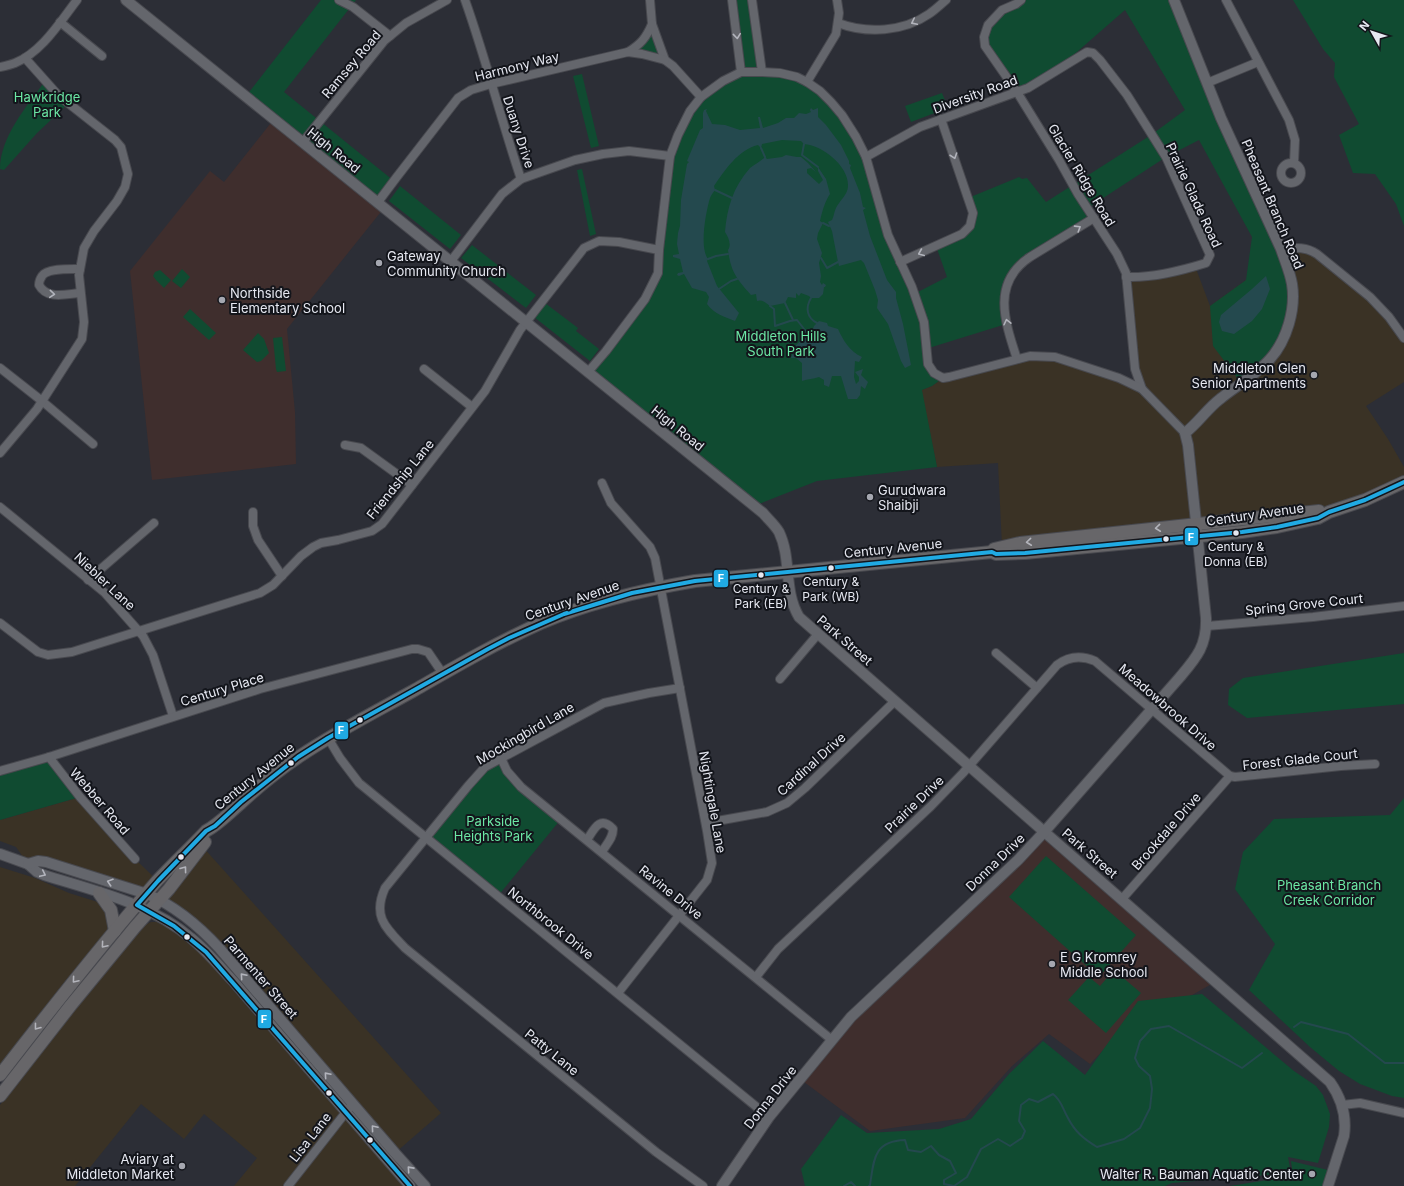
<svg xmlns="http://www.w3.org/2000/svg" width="1404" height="1186" font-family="Inter,sans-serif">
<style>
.commercial{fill:#3a3225}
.education{fill:#3f2e2d}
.green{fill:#104b31}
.water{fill:#24494e}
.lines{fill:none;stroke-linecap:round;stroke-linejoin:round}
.stream{stroke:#24494e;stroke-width:2}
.minor-casing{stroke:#48494f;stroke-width:10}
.tertiary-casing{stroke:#48494f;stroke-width:12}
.secondary-casing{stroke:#48494f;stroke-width:14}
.minor{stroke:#64666c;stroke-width:8}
.tertiary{stroke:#64666c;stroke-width:10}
.secondary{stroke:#676669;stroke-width:12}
.bus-1-casing{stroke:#13151b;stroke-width:7}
.bus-1{stroke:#20aae3;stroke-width:4}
.oneway{stroke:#b2b4bc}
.oneway2{stroke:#b3b4bb}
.poi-dot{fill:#a5a7b0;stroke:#13151b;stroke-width:1.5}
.bus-dot{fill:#e6e8f1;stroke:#13151b;stroke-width:1.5}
.labels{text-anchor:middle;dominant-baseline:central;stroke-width:4;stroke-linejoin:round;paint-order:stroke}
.bus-label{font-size:12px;fill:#e6e8f1;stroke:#13151b}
.street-label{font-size:13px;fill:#e6e8f1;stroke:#13151b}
.park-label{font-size:13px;fill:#6ce8a5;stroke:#13151b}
.poi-label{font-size:13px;fill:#e6e8f1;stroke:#13151b;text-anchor:start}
.line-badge{stroke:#13151b;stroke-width:1.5}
.badge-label{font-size:11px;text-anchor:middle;font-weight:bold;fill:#fff}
</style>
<rect width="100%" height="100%" fill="#2c2e36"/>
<g class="commercial">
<path d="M1281,249H1310L1370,297L1404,338V382L1366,406L1388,439L1404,467V482L1337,510L1002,546L998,463L937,467L921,390L932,386L943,378L1046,356L1133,384L1138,380L1126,277L1195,266L1210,306L1246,280Z"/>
<path d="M80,797L135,859L158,881L147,894L46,862L28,864L16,847L0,841V820Z"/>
<path d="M202,846L441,1113L395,1153L216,945L160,900Z"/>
<path d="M0,867L35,878L69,893L101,903L103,904L110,924L106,933L66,980L0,1065Z"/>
<path d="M151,922H157L161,924L176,933L198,951L207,960L403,1186H234L257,1158L204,1114L184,1139L141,1104L75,1186H0V1105L68,1016L139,931L145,925Z"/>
</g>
<g class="education">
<path d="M274,119L384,208L287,329L295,412L296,464L152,480L130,271L210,171L224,182Z"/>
<path d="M1045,831L1217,981L1114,1039L1090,1064L1049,1034L1012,1066L965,1118L870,1131L800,1079L832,1040Z"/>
</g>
<g class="green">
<path d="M321,0H356L284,92L394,181L378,202L246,96Z"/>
<path d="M732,0H752L762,72L780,73L820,91L856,137L888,235L914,294L947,277L936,246L970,226L968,198L1019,177L1022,179L1027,178L1046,202L1151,135L1185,110L1125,10L1054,72L1017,92L985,46L988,25L1021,0H1174L1292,285L1280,345L1241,383L1213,346L1210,306L1246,280L1252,237L1199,140L1166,157L1091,206L1086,219L1009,274C999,293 1000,305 1003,325L932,347H927L928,364L943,378L932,386L922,390L937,467L817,481L754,506L588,372L606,351L658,273L670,156L701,97L740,72Z"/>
<path d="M1293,0H1404V226L1396,204L1375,174L1353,173L1339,135L1359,124L1334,77L1335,63L1323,49Z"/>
<path d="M652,24L665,60L628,52Z"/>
<path d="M582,74L599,146L591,148L573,76Z"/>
<path d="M45,81L68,104L37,133L4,170L0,169C0,137 27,106 45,81Z"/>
<path d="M942,93L948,108L911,122L905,106Z"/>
<path d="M582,169L596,234L590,236L577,170Z"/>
<path d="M400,186L461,235L450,249L389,201Z"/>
<path d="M472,245L536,295L526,308L461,258Z"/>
<path d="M182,269L190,277L181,288L172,281Z"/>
<path d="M160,270L171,280L164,288L156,280L153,276L155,272Z"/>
<path d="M545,303L578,328L576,331L599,349L590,361L534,317Z"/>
<path d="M190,309L216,333L209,340L183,317Z"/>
<path d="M258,333L264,339L269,353L261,361L257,362L243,350Z"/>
<path d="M282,337L286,371L277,372L276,369L273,338Z"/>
<path d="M1404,653V704L1247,718L1228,705L1229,689L1243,678Z"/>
<path d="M49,757L80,797L0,820V771Z"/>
<path d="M501,758L507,771L561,819L498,896L427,838L468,786Z"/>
<path d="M1404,798V1098L1392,1096L1360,1084L1339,1071L1310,1047L1249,990L1275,944L1235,889L1243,852L1274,819L1390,815Z"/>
<path d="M1046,856L1136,935L1099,977L1009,897Z"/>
<path d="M1114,970L1141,993L1106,1033L1068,1000L1089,977L1100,986Z"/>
<path d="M1202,994L1294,1071L1316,1086L1323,1095L1330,1114L1329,1127L1318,1163L1288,1157L1291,1173L1172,1183L1165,1186H805L801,1169L841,1115L867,1133L939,1129L971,1119L1009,1074L1043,1041L1085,1075L1138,1001Z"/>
<path d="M1291,1161L1332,1171L1328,1186H1230L1293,1176Z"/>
</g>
<g class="water">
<path d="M811,108L813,110L818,108V117L826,125L841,145L849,161V164L851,165L850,168L860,193L863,207L866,208L863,210L870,236L887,280L896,292V298L903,324L911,365L905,368L901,361L888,324L877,308L878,300L875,290L864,263L861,260L839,266L838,262L832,231L828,222L832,220C834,216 834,212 836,208C839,201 848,195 848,186C849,166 822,145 804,144L801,141L782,140L762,144L761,148L758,145C738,150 725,170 714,186L715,190C713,193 711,195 710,198C706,211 699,248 708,259L707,261L717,286L739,313L735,321C725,317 714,314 707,304L709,297L706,292L692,288L684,274L679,276L677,275L678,273L683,272L680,259L673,257V255L679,254L677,244L678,233L680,226L681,200L687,164L689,162L687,161L700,130L703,128V113L704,110L707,109L706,111L712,124L725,125L740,130L760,128L758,117H760L763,128L778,123L786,118H794L799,113L806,114L811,112L810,110Z"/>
<path d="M786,155L797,157H801L808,163L816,172L811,168L807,169V173L819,184L823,180L818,171V167L826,179L830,194C825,201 822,212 820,221L823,223L818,233L817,239L822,253L819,263L821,276L820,282L822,285L823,283L826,285L825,287H824L823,294L819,298H811L809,296L801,293L799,296L796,293V298L788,297L785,303L770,306C766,303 762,299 757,301L756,294L751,295C736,278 731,272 728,250C732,244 728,237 725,232C727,208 733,187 750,168C755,164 760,162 765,157L767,159L782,157Z"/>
<path d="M1266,276L1270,289L1262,309L1252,321L1234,334L1222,331L1219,322L1221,315L1252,289Z"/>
<path d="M819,321L827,323L828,326L838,329C843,340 850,352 862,357L859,362L855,361L854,377L856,384L859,381V377L855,372L863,369L861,375L868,382L865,389L861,386L860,395L857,399H848L841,376H832L829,387L824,385V380L819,377C813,379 808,379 802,381V363L796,358H791L796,345L812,331L814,326Z"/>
</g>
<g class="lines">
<g class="stream">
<path d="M804,144L802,155L818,167"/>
<path d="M761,148L765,157"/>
<path d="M715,190L732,198"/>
<path d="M823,223L829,226"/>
<path d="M821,258L827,268L838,262"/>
<path d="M708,259L716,256L728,254"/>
<path d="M719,289L731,281L737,279"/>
<path d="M811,298C805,308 807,318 817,323"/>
<path d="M785,303L793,320"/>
<path d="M770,306L774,309L775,326L790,321L797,320L808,334"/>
<path d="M1294,1027L1301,1022L1348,1034L1385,1063H1404"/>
<path d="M844,1186L851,1182L855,1186"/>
<path d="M869,1186L870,1185C874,1160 873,1141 905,1140L908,1150L921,1152L931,1146L939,1155L950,1161L956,1173L944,1180V1184L954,1186L967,1177L981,1149L998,1139L1010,1146L1022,1138L1025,1131L1019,1121L1021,1105L1029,1099L1038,1102L1053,1094C1062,1101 1062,1108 1068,1118C1075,1132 1084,1139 1097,1147L1124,1139L1140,1128L1150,1108L1152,1089L1150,1076L1139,1066L1135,1058L1140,1041L1151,1029L1169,1026L1242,1068L1262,1053"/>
</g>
<g class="minor-casing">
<g id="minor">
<path d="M339,0L353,7L390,36"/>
<path d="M465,0C486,59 501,120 521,179"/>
<path d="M650,0L652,24L665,60L673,66L701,97"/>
<path d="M732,0L741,72"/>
<path d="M752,0L762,72"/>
<path d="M1021,0L1016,4L1002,10L988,25L984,37L985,46L1017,92L1059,160L1078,194L1117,254L1126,273L1135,369L1142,389"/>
<path d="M1226,0L1289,120L1295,140L1294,163"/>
<path d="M60,22L102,56"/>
<path d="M838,23C867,34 903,32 929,14C935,10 940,5 946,0"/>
<path d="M628,52C641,44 646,38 652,24"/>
<path d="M0,67C5,66 10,65 15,63C42,52 60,22 77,0"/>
<path d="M807,82L836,34L839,13L837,0"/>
<path d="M1207,83L1258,62"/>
<path d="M303,142L384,41L406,23L447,0"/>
<path d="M866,157L920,127L1028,88L1087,52L1093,53L1100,60L1127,95L1166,157L1210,255L1206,263C1180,271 1153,278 1126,277"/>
<circle cx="1291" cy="173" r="10"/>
<path d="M378,202L396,178L458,98L471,90L491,84L628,52L642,54L665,60"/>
<path d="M1281,249C1294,248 1305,246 1317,254L1370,297L1389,317L1404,338"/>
<path d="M451,261L502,194L521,179L575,160L603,154L629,151L670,156"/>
<path d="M900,262L962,234L970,226L973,213L941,119"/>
<path d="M80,269C70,269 47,268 42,276C40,279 39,282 39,285C47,300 66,294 80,293"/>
<path d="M1017,359C1005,322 991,283 1030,257L1094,218"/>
<path d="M0,368L42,401L93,444"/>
<path d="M424,369L472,407"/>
<path d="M588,372L606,351L645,299L658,273L659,250L670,156L678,135L690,111L701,97L723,81L741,72H762L780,73L797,77L807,82L820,91L831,102L842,115L856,137L866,157L888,235L912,287L924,322L928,364L934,373L943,378L949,377L1030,356L1055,357L1119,378L1142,389L1185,433"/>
<path d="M345,445L361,448L412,485"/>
<path d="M0,453L37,409L82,339L84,322L79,275L84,248L94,231L117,201L125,187L128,174L121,147L115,140L58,95L25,58"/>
<path d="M602,483L611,503L650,547L655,558L707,831L712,863L707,880L618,993"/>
<path d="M0,507L105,593L143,636L153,655L173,716"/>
<path d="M253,512V526L258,540L282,576"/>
<path d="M88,580L154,523"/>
<path d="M0,623L38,652L48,655L72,652L260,593L273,585L301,556L313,547L321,543L338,540L372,531L382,524L485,391L520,330L584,248L599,241L619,242L659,250"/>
<path d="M1207,626L1313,617L1404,606"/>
<path d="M996,653L1037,688"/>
<path d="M780,679L818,634"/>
<path d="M680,688L649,693L604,703L485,767L468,786L385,888C372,917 386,928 405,948L656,1152L703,1186"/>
<path d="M328,738L340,758L359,783L769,1117"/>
<path d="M49,757L80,797L135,859"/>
<path d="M501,758L507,771L521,787L832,1040"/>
<path d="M0,771L49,757L260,689L412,649H418L428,652L443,674"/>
<path d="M706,823L767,812L787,803L805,788L895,701"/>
<path d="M587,840C594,829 600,815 613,829C613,839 606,844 602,852"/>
<path d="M1122,899L1230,776L1235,777L1341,766L1375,764"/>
<path d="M756,977L778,949L931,806L963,773L1057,665C1069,656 1081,655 1095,661L1230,776"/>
<path d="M1342,1105L1360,1103L1404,1113"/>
<path d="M288,1186L350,1107"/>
</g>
</g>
<g class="tertiary-casing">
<g id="tertiary">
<path d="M126,0L763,513C768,519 775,525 779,532C792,559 783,590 799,617L1330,1082C1342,1099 1347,1116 1344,1136L1328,1186"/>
<path d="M0,854L28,864L37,872L44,875C95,891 150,903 191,938C207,951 220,967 234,982L410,1186"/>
<path d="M28,864L38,861L46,862L147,894C175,906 199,926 220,949L395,1153L425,1186"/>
<path d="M722,1186L769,1117L851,1017L1018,860L1045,831L1180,677C1196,658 1207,646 1206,618L1188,445L1185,433C1198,423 1207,409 1220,399C1236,386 1256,375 1270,359C1287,340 1296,309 1292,284C1290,272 1285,261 1281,249L1221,118L1174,0"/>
</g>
</g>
<g class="secondary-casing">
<g id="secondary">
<path d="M994,549L1020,543L1319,511"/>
<path d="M99,893L111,910L115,931"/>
<path d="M0,1075C51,1009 102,944 157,881C173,864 190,848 206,831C219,824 229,813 241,803C259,786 279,770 300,756C336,732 375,712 413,691C455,667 496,643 541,623C590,602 642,590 695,581L992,552L996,554L1025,553L1242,532L1277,527L1318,518L1329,512L1365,500L1404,482"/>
<path d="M0,1096L71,1005L135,927L169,889L205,842"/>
</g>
</g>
<use href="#minor" class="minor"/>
<use href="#tertiary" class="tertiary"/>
<use href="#secondary" class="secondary"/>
<g class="bus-1-casing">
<path id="bus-1" d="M410,1186L206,952L174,926L137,905L158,881L206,831L215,826L241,802L298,757L328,738L488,649L509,638L564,614L632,593L695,581L992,552L996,554L1025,553L1242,532L1277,527L1318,518L1329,512L1365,500L1404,482"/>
</g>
<use href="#bus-1" class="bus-1"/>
</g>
<defs><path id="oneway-chevron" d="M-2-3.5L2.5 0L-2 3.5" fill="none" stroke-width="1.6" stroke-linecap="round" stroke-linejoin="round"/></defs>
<g class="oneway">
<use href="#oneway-chevron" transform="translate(914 22) rotate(154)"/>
<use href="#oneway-chevron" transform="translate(737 36) rotate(84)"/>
<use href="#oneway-chevron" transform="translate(954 156) rotate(71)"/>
<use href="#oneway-chevron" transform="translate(1078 228) rotate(-32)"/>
<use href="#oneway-chevron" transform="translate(921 253) rotate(157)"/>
<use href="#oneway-chevron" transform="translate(52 294) rotate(5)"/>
<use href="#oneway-chevron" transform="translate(1007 322) rotate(-103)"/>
<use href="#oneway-chevron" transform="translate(43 874) rotate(25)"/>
<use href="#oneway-chevron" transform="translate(110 882) rotate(-162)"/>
<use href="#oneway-chevron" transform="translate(243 976) rotate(-131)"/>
<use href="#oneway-chevron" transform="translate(327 1075) rotate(-131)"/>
<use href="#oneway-chevron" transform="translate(374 1128) rotate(-130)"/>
<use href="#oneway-chevron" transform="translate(410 1169) rotate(-132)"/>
</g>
<g class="oneway2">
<use href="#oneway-chevron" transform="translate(1158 528) rotate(174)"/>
<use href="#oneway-chevron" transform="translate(1029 542) rotate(174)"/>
<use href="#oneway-chevron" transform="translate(184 869) rotate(-53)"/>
<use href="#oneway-chevron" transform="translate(104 945) rotate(130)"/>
<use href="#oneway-chevron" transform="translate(75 980) rotate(130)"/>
<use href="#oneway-chevron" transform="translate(37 1027) rotate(128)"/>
</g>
<g class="poi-dot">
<circle cx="379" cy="263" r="4"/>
<circle cx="222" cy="300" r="4"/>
<circle cx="1314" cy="375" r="4"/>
<circle cx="870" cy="497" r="4"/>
<circle cx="1052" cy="964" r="4"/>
<circle cx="182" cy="1166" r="4"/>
<circle cx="1312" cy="1174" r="4"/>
</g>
<g class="bus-dot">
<circle cx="1236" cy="533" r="3.5"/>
<circle cx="1166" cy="539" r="3.5"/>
<circle cx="831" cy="568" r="3.5"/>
<circle cx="761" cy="575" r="3.5"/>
<circle cx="360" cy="720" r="3.5"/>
<circle cx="291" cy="763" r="3.5"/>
<circle cx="181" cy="857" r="3.5"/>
<circle cx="187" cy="937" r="3.5"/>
<circle cx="329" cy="1093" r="3.5"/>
<circle cx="370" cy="1140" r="3.5"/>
</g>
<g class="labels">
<g class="bus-label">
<text x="1236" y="546">Century &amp;<tspan x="1236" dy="15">Donna (EB)</tspan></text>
<text x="831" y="581">Century &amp;<tspan x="831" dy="15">Park (WB)</tspan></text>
<text x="761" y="588">Century &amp;<tspan x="761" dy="15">Park (EB)</tspan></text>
</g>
<g class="street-label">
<text transform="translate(351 64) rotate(-50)">Ramsey Road</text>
<text transform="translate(517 66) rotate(-14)">Harmony Way</text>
<text transform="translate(975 94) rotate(-20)">Diversity Road</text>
<text transform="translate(519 132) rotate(72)">Duany Drive</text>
<text transform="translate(334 150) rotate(39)">High Road</text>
<text transform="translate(1082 175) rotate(59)">Glacier Ridge Road</text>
<text transform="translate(1194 195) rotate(65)">Prairie Glade Road</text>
<text transform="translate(1273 204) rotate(67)">Pheasant Branch Road</text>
<text transform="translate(678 428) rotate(39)">High Road</text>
<text transform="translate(400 479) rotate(-51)">Friendship Lane</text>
<text transform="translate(1255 514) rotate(-8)">Century Avenue</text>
<text transform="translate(893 548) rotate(-6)">Century Avenue</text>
<text transform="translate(105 581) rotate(43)">Niebler Lane</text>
<text transform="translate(572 600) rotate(-19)">Century Avenue</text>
<text transform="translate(1304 604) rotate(-6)">Spring Grove Court</text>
<text transform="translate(845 640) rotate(41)">Park Street</text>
<text transform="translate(222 689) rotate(-17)">Century Place</text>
<text transform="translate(1168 707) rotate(41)">Meadowbrook Drive</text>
<text transform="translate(525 733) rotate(-30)">Mockingbird Lane</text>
<text transform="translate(1300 759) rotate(-6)">Forest Glade Court</text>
<text transform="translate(811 764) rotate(-42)">Cardinal Drive</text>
<text transform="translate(254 776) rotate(-39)">Century Avenue</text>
<text transform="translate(100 801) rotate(49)">Webber Road</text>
<text transform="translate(713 802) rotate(80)">Nightingale Lane</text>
<text transform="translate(914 804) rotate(-44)">Prairie Drive</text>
<text transform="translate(1166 831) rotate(-49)">Brookdale Drive</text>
<text transform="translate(1090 853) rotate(41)">Park Street</text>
<text transform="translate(995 862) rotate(-44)">Donna Drive</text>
<text transform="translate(671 892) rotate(39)">Ravine Drive</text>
<text transform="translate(551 923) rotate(39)">Northbrook Drive</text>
<text transform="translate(261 977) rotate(49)">Parmenter Street</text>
<text transform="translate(552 1052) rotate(39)">Patty Lane</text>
<text transform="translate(770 1097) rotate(-52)">Donna Drive</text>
<text transform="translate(310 1137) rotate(-52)">Lisa Lane</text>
</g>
<g class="park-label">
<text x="47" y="97">Hawkridge<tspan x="47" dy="15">Park</tspan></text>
<text x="781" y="336">Middleton Hills<tspan x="781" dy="15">South Park</tspan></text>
<text x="493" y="821">Parkside<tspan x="493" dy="15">Heights Park</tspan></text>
<text x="1329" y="885">Pheasant Branch<tspan x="1329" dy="15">Creek Corridor</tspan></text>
</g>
<g class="poi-label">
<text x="387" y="256">Gateway<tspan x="387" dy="15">Community Church</tspan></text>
<text x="230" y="293">Northside<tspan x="230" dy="15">Elementary School</tspan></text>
<text x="1306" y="368" text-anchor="end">Middleton Glen<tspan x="1306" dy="15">Senior Apartments</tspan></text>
<text x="878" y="490">Gurudwara<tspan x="878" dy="15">Shaibji</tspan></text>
<text x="1060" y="957">E G Kromrey<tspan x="1060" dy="15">Middle School</tspan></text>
<text x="174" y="1159" text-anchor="end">Aviary at<tspan x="174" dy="15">Middleton Market</tspan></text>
<text x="1304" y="1174" text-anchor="end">Walter R. Bauman Aquatic Center</text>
</g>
</g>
<g class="line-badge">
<rect x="1184" y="527" width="15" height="19" rx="4" fill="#20aae3"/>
<rect x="713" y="569" width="16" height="19" rx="4" fill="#20aae3"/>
<rect x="334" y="721" width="15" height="19" rx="4" fill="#20aae3"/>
<rect x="257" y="1009" width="15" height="20" rx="4" fill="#20aae3"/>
</g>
<g class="badge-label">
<text x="1191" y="541">F</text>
<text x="721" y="582">F</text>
<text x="341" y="734">F</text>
<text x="264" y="1023">F</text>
</g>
<g transform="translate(1372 32) rotate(309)" stroke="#13151b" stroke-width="3" paint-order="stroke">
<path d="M0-3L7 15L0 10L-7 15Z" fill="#e6e8f1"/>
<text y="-6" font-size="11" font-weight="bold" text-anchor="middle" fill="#e6e8f1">N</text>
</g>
</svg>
